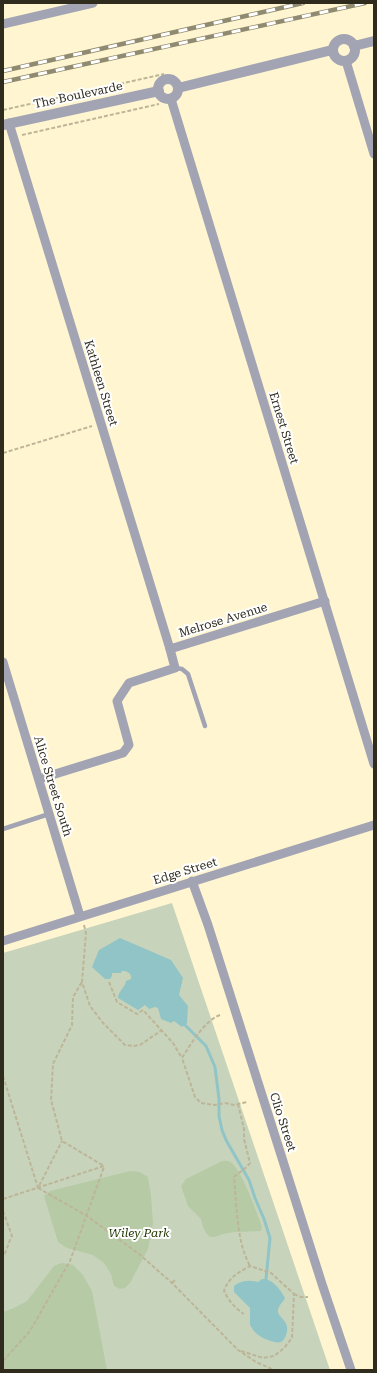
<svg xmlns="http://www.w3.org/2000/svg" width="377" height="1373" font-family="'Roboto Serif',serif">
<style>
.green{fill:#c7d4bb}
.forest{fill:#b7caa6}
.water{fill:#91c4c6}
.lines{fill:none;stroke-linecap:round;stroke-linejoin:round}
.stream{stroke:#91c4c6;stroke-width:3}
.path{stroke:#bdb598;stroke-width:2;stroke-dasharray:4 2;stroke-linecap:butt}
.service{stroke:#a3a4b3;stroke-width:4.5}
.minor{stroke:#a3a4b3;stroke-width:9}
.tertiary{stroke:#a3a4b3;stroke-width:10}
.rail-casing{stroke:#908a71;stroke-width:4.5}
.rail{stroke:#fff;stroke-width:3;stroke-dasharray:9;stroke-linecap:butt}
.labels{text-anchor:middle;dominant-baseline:central;stroke-width:4;stroke-linejoin:round;paint-order:stroke}
.street-label{font-size:12px;fill:#2f2c1e;stroke:#fff}
.park-label{font-size:12px;font-style:italic;fill:#203600;stroke:#fff}
</style>
<rect width="100%" height="100%" fill="#fff6d1"/>
<path class="green" d="M172,903L330,1370H3V953Z"/>
<g class="forest">
<path d="M222,1161C227,1160 230,1161 233,1164C244,1176 256,1211 262,1227L261,1231L235,1232L223,1234L215,1237H210L206,1233L203,1227L201,1219L188,1206L181,1186L186,1179Z"/>
<path d="M130,1171L140,1172L148,1177L151,1195L153,1223L148,1249L130,1283L125,1288L120,1289L114,1286L111,1274L104,1263L93,1255L67,1248L58,1242L44,1196L50,1191Z"/>
<path d="M62,1263L73,1265L83,1275L92,1291L107,1370H3V1312L14,1308L27,1301L54,1266Z"/>
</g>
<g class="water">
<path d="M120,938L171,960L183,978L179,995L188,1006L187,1023L182,1027L174,1021L171,1023L161,1019L158,1008L155,1007L149,1009L145,1005L138,1010L118,998C118,991 125,988 126,981L131,979C132,973 127,971 122,971L121,973H112V976L110,979H105L92,967L99,950Z"/>
<path d="M262,1279C272,1278 281,1290 285,1298C283,1302 277,1307 278,1312C279,1318 289,1321 287,1331C287,1334 284,1341 281,1342C276,1344 261,1338 257,1334C254,1332 252,1328 250,1325V1308L234,1292V1286C242,1280 249,1280 258,1282Z"/>
</g>
<g class="lines">
<path class="stream" d="M185,1025L206,1046L215,1067L219,1099V1116L222,1130L226,1140L249,1180L255,1198L264,1219L270,1238L266,1279"/>
<g class="path">
<path d="M3,110L164,74"/>
<path d="M22,135L159,104"/>
<path d="M3,453L92,426"/>
<path d="M84,925L86,933L82,982L90,1006L103,1023L125,1045L133,1046L140,1045L162,1030"/>
<path d="M109,982L117,1002L137,1014L143,1010L173,1043L182,1058"/>
<path d="M220,1015C205,1020 190,1045 182,1058L195,1097L201,1103L215,1105L225,1103L234,1105L247,1102"/>
<path d="M3,1076L38,1188L62,1141"/>
<path d="M238,1104L244,1129V1139L250,1163C246,1169 239,1172 234,1177C237,1206 236,1240 250,1266"/>
<path d="M38,1188L87,1216L139,1254L172,1283L238,1350L256,1362L274,1370"/>
<path d="M3,1199L104,1166L62,1141L51,1100L53,1064L72,1025L73,997L82,982"/>
<path d="M3,1211L12,1236C8,1243 7,1251 3,1256"/>
<path d="M172,1283L175,1280"/>
<path d="M294,1294L301,1297H308"/>
<path d="M241,1351L263,1358L274,1356L284,1348L292,1338L294,1294L271,1273L250,1266C239,1272 228,1278 224,1291C228,1300 235,1308 244,1314"/>
<path d="M3,1361L30,1331L70,1261L104,1167"/>
</g>
<g class="service">
<path d="M175,668L182,669L188,674L205,726"/>
<path d="M3,829L49,814"/>
</g>
<g class="minor">
<path d="M3,24L93,3"/>
<path d="M346,61L374,154"/>
<path d="M171,99L374,764"/>
<path d="M9,123L170,649"/>
<path d="M3,662L80,916"/>
<path d="M39,779L123,753L129,745L117,701L129,683L175,668L170,649L325,601"/>
<path d="M192,881L208,925L322,1284L351,1370"/>
<path d="M3,941L374,825"/>
</g>
<g class="tertiary">
<circle cx="344" cy="50" r="11"/>
<path d="M354,46L374,41"/>
<circle cx="168" cy="89" r="10"/>
<path d="M178,88L332,50"/>
<path d="M3,125L159,91"/>
</g>
<g class="rail-casing">
<g id="rail">
<path d="M3,71L303,3"/>
<path d="M3,82L365,3"/>
</g>
</g>
<use href="#rail" class="rail"/>
</g>
<g class="labels">
<g class="street-label">
<text transform="translate(78 95) rotate(-12)">The Boulevarde</text>
<text transform="translate(101 383) rotate(73)">Kathleen Street</text>
<text transform="translate(284 428) rotate(73)">Ernest Street</text>
<text transform="translate(223 620) rotate(-17)">Melrose Avenue</text>
<text transform="translate(53 786) rotate(73)">Alice Street South</text>
<text transform="translate(185 871) rotate(-17)">Edge Street</text>
<text transform="translate(283 1122) rotate(72)">Clio Street</text>
</g>
<g class="park-label">
<text x="139" y="1233">Wiley Park</text>
</g>
</g>
<rect width="377" height="1373" fill="none" stroke="#2f2c1e" stroke-width="8"/>
</svg>
